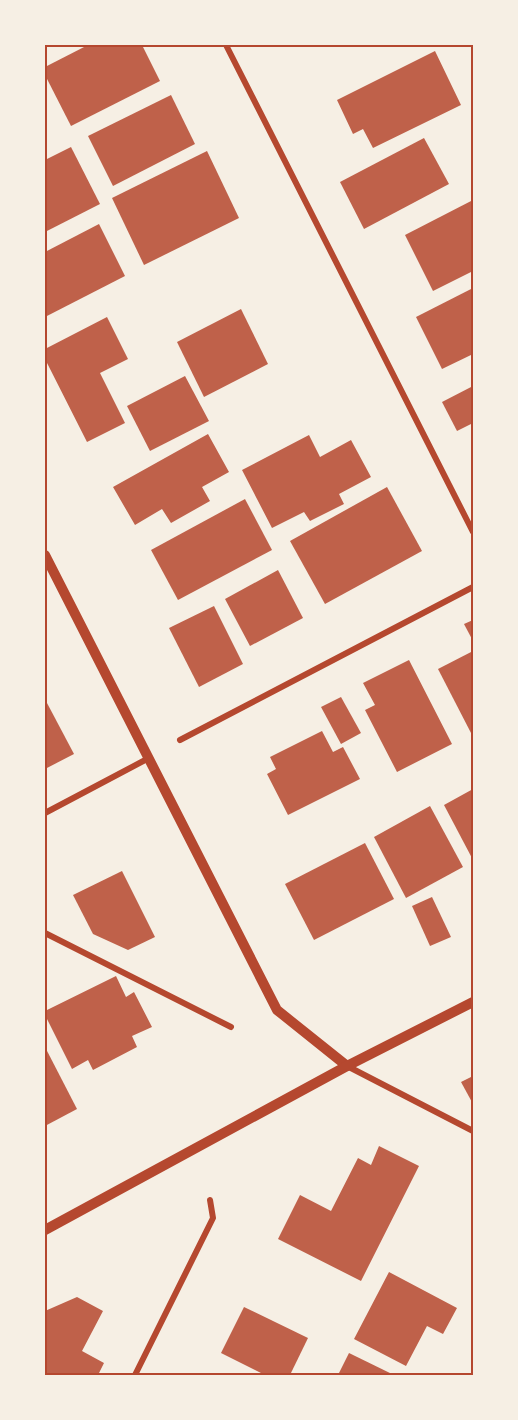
<svg xmlns="http://www.w3.org/2000/svg" width="518" height="1420" font-family="'PT Sans Narrow',sans-serif">
<style>
.building{fill:#bf614a}
.lines{fill:none;stroke-linecap:round;stroke-linejoin:round}
.minor{stroke:#b5482f;stroke-width:6}
.tertiary{stroke:#b5482f;stroke-width:10}
.neatline{fill:none;stroke:#b5482f;stroke-width:2}
</style>
<rect width="100%" height="100%" fill="#f6efe4"/>
<g class="building">
<path d="M88,45H142L160,81L71,126L45,75V67Z"/>
<path d="M435,51L461,105L373,148L363,129L353,134L337,100Z"/>
<path d="M171,95L195,144L113,186L88,136Z"/>
<path d="M424,138L449,184L364,229L340,182Z"/>
<path d="M71,147L100,204L45,232V160Z"/>
<path d="M207,151L239,218L144,265L112,198Z"/>
<path d="M473,200V271L433,291L405,235Z"/>
<path d="M99,224L125,276L45,317V252Z"/>
<path d="M473,288V354L442,369L416,317Z"/>
<path d="M241,309L268,364L204,397L177,342Z"/>
<path d="M107,317L128,359L100,373L125,423L87,442L45,359V349Z"/>
<path d="M185,376L209,421L150,451L127,406Z"/>
<path d="M473,386V423L457,431L442,402Z"/>
<path d="M208,434L229,472L202,487L210,501L171,523L162,509L135,525L113,487Z"/>
<path d="M309,435L320,457L351,440L371,477L339,494L344,504L310,521L304,512L272,528L242,470Z"/>
<path d="M387,487L422,551L325,604L290,541Z"/>
<path d="M245,499L272,550L178,600L151,550Z"/>
<path d="M278,570L303,618L250,646L225,599Z"/>
<path d="M214,606L243,664L199,687L169,628Z"/>
<path d="M473,620V641L464,624Z"/>
<path d="M473,651V732L471,733L438,669Z"/>
<path d="M409,660L452,744L397,772L365,710L375,705L363,683Z"/>
<path d="M341,697L361,733L341,744L321,707Z"/>
<path d="M45,703H47L74,754L45,769Z"/>
<path d="M322,731L333,752L343,747L360,779L288,815L267,774L276,769L270,757Z"/>
<path d="M473,789V860L444,805Z"/>
<path d="M430,806L463,867L406,898L374,837Z"/>
<path d="M365,843L394,899L314,940L285,884Z"/>
<path d="M122,871L155,937L128,950L93,934L73,895Z"/>
<path d="M432,897L451,937L430,946L412,906Z"/>
<path d="M116,976L126,997L134,992L152,1027L132,1036L137,1047L93,1070L88,1060L72,1069L45,1015V1011Z"/>
<path d="M45,1047L77,1109L45,1126Z"/>
<path d="M473,1076V1104L461,1082Z"/>
<path d="M379,1146L419,1166L361,1281L278,1239L300,1195L331,1211L358,1158L371,1165Z"/>
<path d="M389,1272L457,1308L443,1334L427,1326L406,1366L354,1339Z"/>
<path d="M77,1297L103,1311L82,1351L104,1363L98,1375H45V1311Z"/>
<path d="M244,1307L308,1338L290,1375H265L221,1353Z"/>
<path d="M349,1353L394,1375H338Z"/>
</g>
<g class="lines">
<g class="minor">
<path d="M226,45L473,532"/>
<path d="M180,740L473,587"/>
<path d="M45,813L149,758"/>
<path d="M45,933L231,1027"/>
<path d="M347,1066L473,1131"/>
<path d="M135,1375L213,1218L210,1200"/>
</g>
<g class="tertiary">
<path d="M45,555L277,1010L347,1066"/>
<path d="M45,1230L347,1066L473,1002"/>
</g>
</g>
<rect width="518" height="1420" fill="none" stroke="#f6efe4" stroke-width="93"/>
<rect x="46" y="46" width="426" height="1328" class="neatline"/>
</svg>
